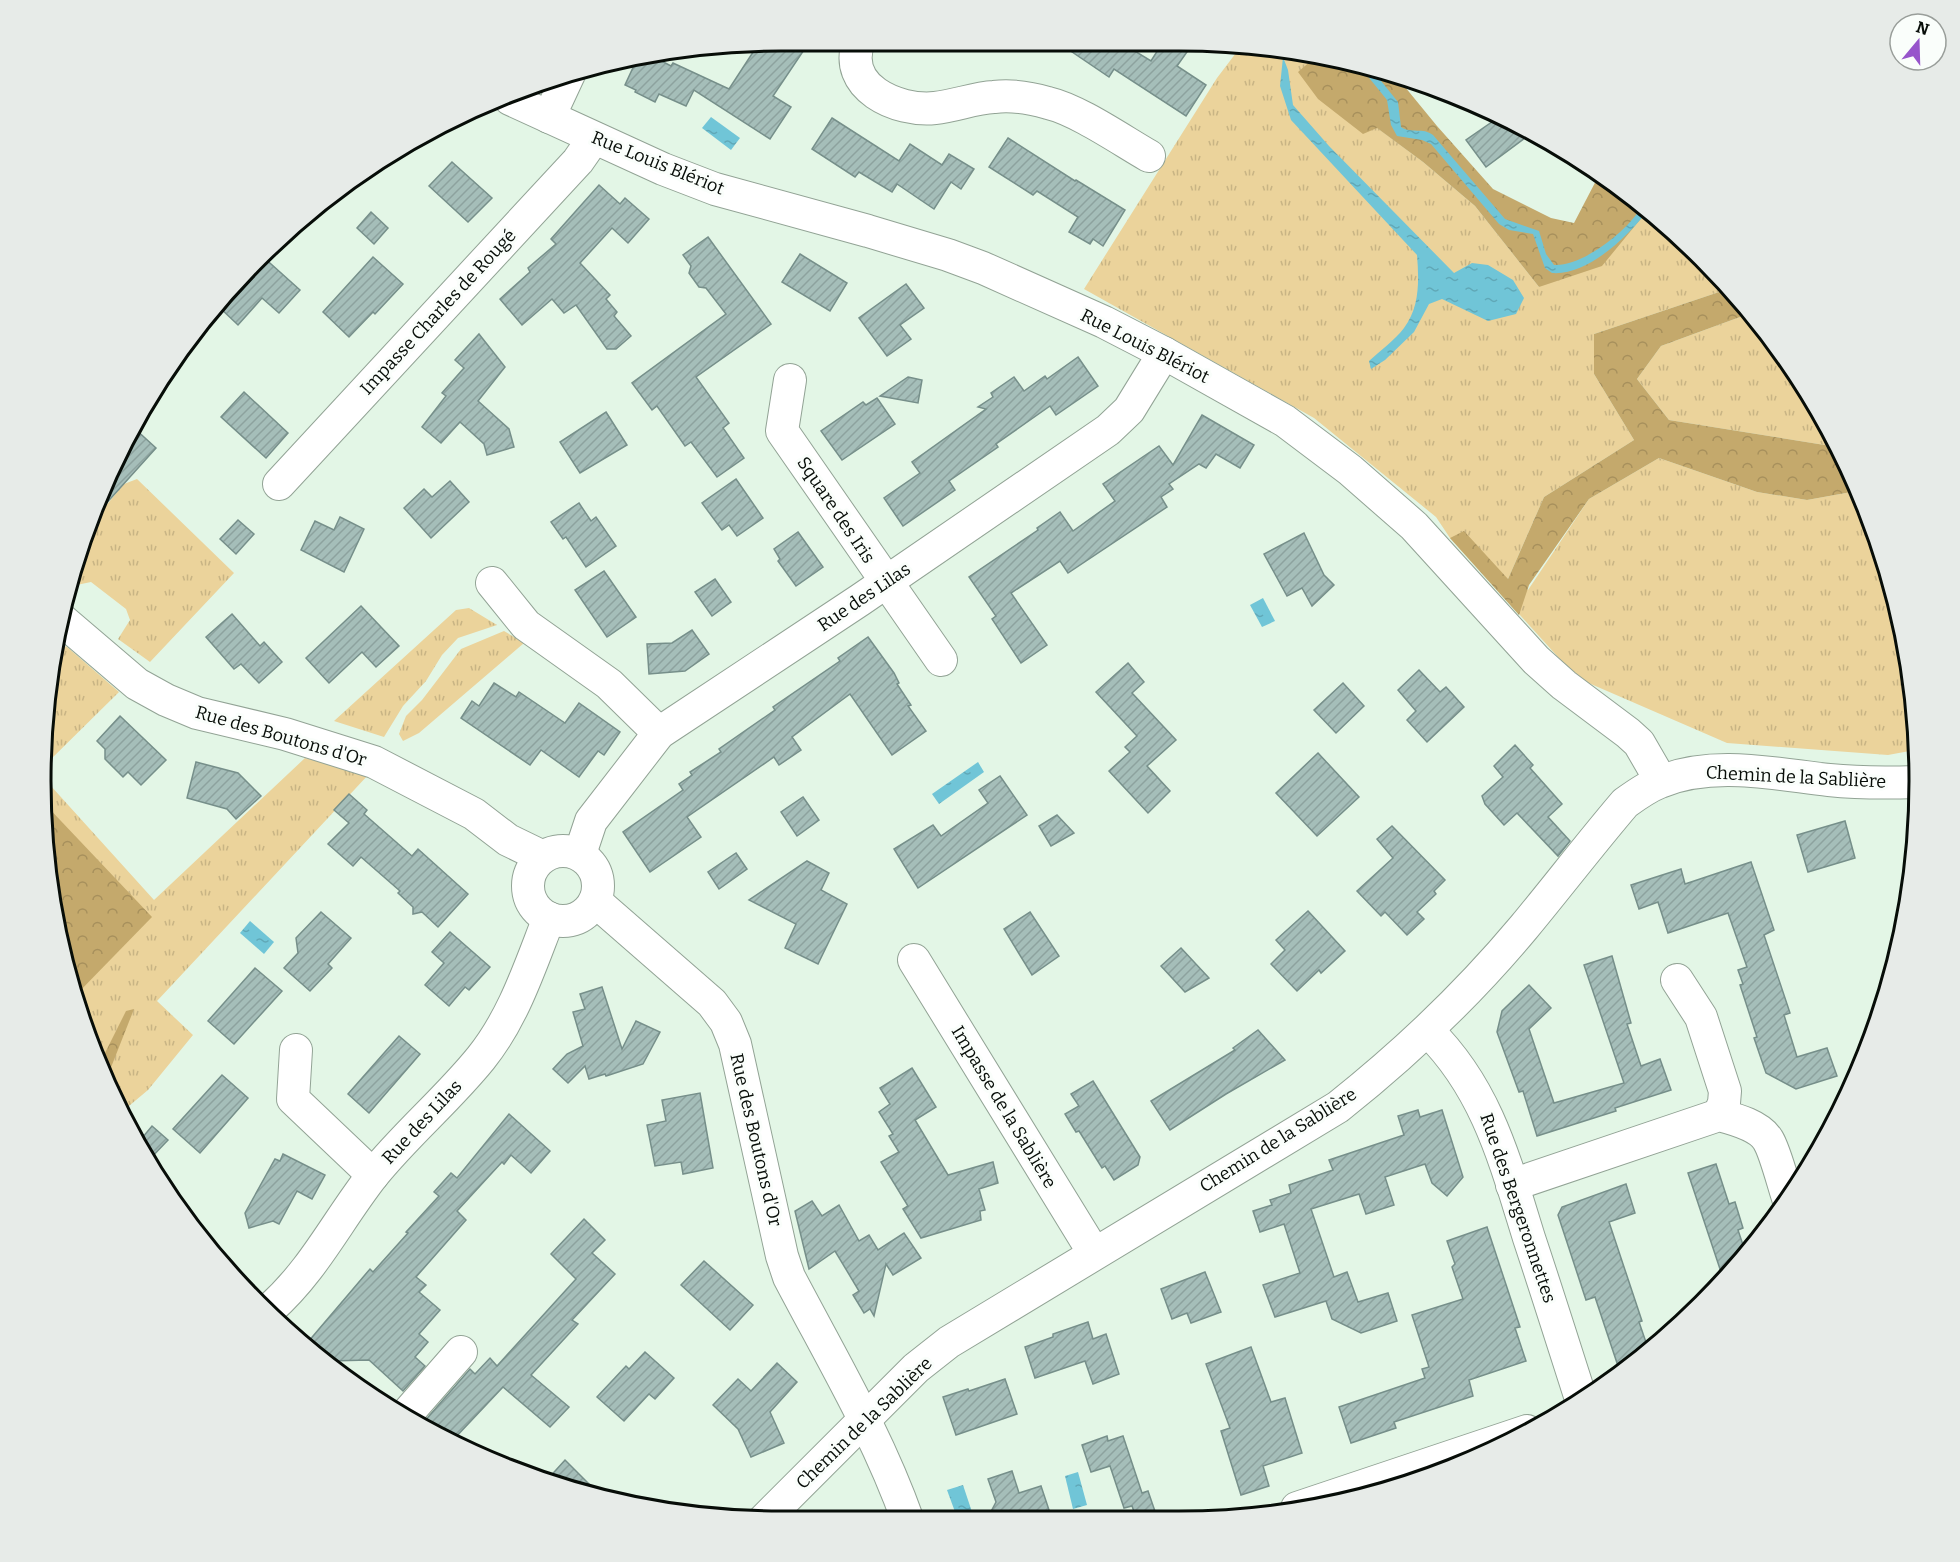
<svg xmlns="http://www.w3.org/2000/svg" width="1960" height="1562" font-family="Bitter,serif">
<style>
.grass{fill:url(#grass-tufts)}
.forest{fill:url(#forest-crowns)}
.water{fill:url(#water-ripples)}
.building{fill:url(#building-hatch);stroke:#768f8a;stroke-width:1.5}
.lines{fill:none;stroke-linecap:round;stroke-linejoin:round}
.minor-casing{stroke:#92a395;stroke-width:34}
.minor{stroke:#fff;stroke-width:32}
.labels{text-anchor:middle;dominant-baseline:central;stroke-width:6;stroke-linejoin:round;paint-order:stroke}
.street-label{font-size:18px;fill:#070d08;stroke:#fafefb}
.rim{fill:none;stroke:#070d08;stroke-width:3}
</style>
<defs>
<pattern id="grass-tufts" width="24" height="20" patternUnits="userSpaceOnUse" patternTransform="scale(1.5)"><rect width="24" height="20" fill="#ebd39b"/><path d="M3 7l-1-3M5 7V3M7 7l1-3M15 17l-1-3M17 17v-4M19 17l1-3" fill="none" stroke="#c8b484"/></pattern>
<pattern id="forest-crowns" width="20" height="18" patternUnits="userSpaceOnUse" patternTransform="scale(1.5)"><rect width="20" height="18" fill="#c4a96c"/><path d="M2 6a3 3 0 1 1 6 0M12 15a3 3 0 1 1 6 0" fill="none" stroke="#a7905c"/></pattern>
<pattern id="water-ripples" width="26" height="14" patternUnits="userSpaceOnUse" patternTransform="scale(1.5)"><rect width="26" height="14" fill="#70c5d7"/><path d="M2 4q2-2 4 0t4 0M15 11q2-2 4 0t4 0" fill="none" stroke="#60a8b7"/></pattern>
<pattern id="building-hatch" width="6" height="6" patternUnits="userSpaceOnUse" patternTransform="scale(1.5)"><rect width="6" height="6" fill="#a5beb9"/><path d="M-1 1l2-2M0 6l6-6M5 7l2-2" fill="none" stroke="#8da29e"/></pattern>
</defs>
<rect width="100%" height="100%" fill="#e3f6e6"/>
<g class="grass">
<path d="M1242,45L1313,59L1363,133L1376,127L1423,162L1475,206L1539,287L1648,210L1667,224L1728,289L1594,334V374L1634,440L1544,497L1508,579L1528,590L1589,499L1659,458L1757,492L1807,500L1857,491L1880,543L1913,685L1915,750L1888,755L1727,743L1577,678L1450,538L1436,517L1314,418L1084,289L1217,78Z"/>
<path d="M1751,313C1786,352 1815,400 1837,447L1669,420L1637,379L1661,346Z"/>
<path d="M137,479L234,573L150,662L118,639L130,620L126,609L91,582L67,587L94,520L124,484Z"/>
<path d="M469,608L497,625L458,638L442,655L426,681L403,706L384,737L334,721L456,610Z"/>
<path d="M504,631L524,643L419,733L403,741L399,734L406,716L422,700L461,649Z"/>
<path d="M66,646L119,692L42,768L57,656Z"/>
<path d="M305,758L369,774L157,1001L193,1035L148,1090L123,1111L66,972L41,775L154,900Z"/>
</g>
<g class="forest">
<path d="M1313,59L1396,76L1437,126L1493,189L1551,218L1574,223L1599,175L1648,210L1602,266L1539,287L1475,206L1423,162L1377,128L1363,134L1318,99L1298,72Z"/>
<path d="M1728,289L1751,313L1661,346L1637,379L1669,420L1837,447L1857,491L1807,500L1757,492L1659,458L1589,499L1529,585L1519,615L1450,538L1464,531L1508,579L1544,497L1634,440L1594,374V334Z"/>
<path d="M43,802L152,917L75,996L66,972Z"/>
<path d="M134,1009L108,1075L102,1059L126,1011Z"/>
</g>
<g class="water">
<path d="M1292,55L1373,71L1398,102L1401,127C1411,134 1423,127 1433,135L1505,219L1539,231L1546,254L1554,265C1582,267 1629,230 1642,206L1648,210C1629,236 1587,276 1552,273L1545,268L1533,234L1509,230L1499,224L1431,144L1422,140L1397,136L1391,125L1387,100L1366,74L1304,62Z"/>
<path d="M1283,57L1288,70L1293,105L1329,146L1454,273L1472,263L1488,265L1513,280L1524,298L1516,314L1488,321L1442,299L1429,304L1414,332L1385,360L1371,369L1369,361C1380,351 1395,340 1404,328C1420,307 1419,280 1417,255L1291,120L1280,86Z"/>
<path d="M711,117L740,138L731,150L702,128Z"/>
<path d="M1263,598L1275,621L1262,627L1250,605Z"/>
<path d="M978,762L984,772L939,804L932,794Z"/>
<path d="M250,921L274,942L264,954L240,933Z"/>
<path d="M1078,1472L1087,1505L1073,1509L1065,1476Z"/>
<path d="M963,1485L973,1515L958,1520L947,1490Z"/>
</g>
<g class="building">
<path d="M781,40L810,41L773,96L791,107L770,139L694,90L686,106L659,94L655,102L635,92L636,90L625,85L637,59L654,57L671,66L673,63L729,89L759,43Z"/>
<path d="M1056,41L1120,42L1151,61L1163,42H1194L1177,66L1206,85L1186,116L1114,69L1109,77Z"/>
<path d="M1499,117L1533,132L1486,167L1466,140Z"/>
<path d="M832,118L899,161L910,144L942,165L949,154L974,169L961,189L951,182L934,209L897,184L892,192L859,172L855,177L812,149Z"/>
<path d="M1008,138L1075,181L1076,180L1125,210L1103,246L1093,239L1090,244L1069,232L1078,217L1037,191L1033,195L989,167Z"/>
<path d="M452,162L492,198L468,222L429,186Z"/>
<path d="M599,185L620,204L625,198L649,219L628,243L612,228L580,263L610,295L606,299L617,312L614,316L631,336L616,349H607L576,305L564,313L552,299L522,325L500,299L530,272L528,268L556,244L551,239Z"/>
<path d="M371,212L388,228L374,244L357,228Z"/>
<path d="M708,237L771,324L696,377L729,423L723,428L744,458L717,477L691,442L685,446L657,406L652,410L632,383L726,314L706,288L699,287L689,273L691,266L683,255Z"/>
<path d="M800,254L847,283L830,311L782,282Z"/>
<path d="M261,255L300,290L279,313L262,298L238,325L219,307Z"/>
<path d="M373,257L403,284L375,314L373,312L349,337L323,312Z"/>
<path d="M906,284L924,308L900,325L911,339L887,356L859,318Z"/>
<path d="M479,334L505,367L478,401L509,429L514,447L487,455L484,444L460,422L441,443L422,427L446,396L442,393L464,368L455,360Z"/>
<path d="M1078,357L1098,386L1056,415L1050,406L996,444L998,447L949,481L955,490L903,526L884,498L920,473L912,462L986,409L978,407L993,397L991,393L1014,377L1024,391L1045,376L1047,379Z"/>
<path d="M908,377L922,380L918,403L880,396Z"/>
<path d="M244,392L288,433L266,458L221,417Z"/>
<path d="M877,398L895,424L842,460L821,431L863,402L866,405Z"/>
<path d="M606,412L627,445L580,473L560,442Z"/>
<path d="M1202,415L1254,445L1240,468L1216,454L1206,468L1199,464L1169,484L1173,489L1161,497L1167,507L1068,573L1060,561L1011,593L1047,645L1021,663L992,619L996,616L969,577L1038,530L1037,528L1060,512L1073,531L1115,501L1103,484L1159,446L1173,465Z"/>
<path d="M133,427L156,448L103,507L100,506Z"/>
<path d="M736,479L763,518L737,536L729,525L722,530L702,503Z"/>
<path d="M450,481L469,502L431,538L404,508L424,489L432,497Z"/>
<path d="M579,503L591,521L596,517L616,546L586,567L566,537L563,539L551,522Z"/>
<path d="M340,517L364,529L344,572L301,550L315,521L334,530Z"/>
<path d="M238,520L254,534L236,554L220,539Z"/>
<path d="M798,532L823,567L796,586L778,561L780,559L774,549Z"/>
<path d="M1304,533L1324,575L1334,585L1312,606L1302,588L1287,596L1264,554Z"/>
<path d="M604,571L636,617L607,637L575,590Z"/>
<path d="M715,579L731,602L712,616L695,592Z"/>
<path d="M361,606L399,646L376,667L362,652L329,683L306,658Z"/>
<path d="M232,614L260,646L264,642L282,662L259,683L241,664L234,669L206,637Z"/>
<path d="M692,630L709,654L685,671L649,674L647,644L672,643Z"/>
<path d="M868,637L894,673L899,683L897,684L911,705L908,706L926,731L892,755L850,694L792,737L801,750L779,765L774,757L687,817L701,837L650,872L623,832L683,790L679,784L692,775L690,772L721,752L719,749L775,710L773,707L840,661L838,658Z"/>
<path d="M1128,663L1144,682L1132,693L1176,740L1147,766L1170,791L1148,813L1109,771L1130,752L1125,747L1137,736L1096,692Z"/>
<path d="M1419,670L1440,692L1446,687L1464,707L1427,742L1407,720L1416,711L1398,690Z"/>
<path d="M494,683L516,697L519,692L565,723L579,703L620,732L604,755L598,751L579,777L541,750L530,765L461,718L472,701L479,706Z"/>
<path d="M1343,683L1364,706L1336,733L1314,710Z"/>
<path d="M120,716L166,760L141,785L128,772L123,777L105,759V749L97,741Z"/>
<path d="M1515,745L1533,765L1530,768L1562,804L1548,817L1570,841L1558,856L1517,813L1504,825L1485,804L1482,796L1503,777L1494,766Z"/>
<path d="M1318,753L1359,797L1317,836L1276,793Z"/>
<path d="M196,762L238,773L261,796L236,819L227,809L187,798Z"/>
<path d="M1000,776L1027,815L918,888L894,849L933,825L941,836L988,803L979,790Z"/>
<path d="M349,794L367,810L364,814L412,856L418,849L468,894L438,927L422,912L413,914V907L398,893L400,891L361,857L353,866L328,844L349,823L334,810Z"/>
<path d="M803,797L819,820L797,836L781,812Z"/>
<path d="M1057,815L1074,833L1051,846L1039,826Z"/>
<path d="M1845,821L1855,858L1808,872L1797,835Z"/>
<path d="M1392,826L1445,880L1434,891L1436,894L1417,912L1424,919L1407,935L1385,912L1381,916L1357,891L1393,858L1377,839Z"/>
<path d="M736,853L747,869L719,889L708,872Z"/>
<path d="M807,861L829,873L821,890L847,904L818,964L785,948L796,924L749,900Z"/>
<path d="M1751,862L1774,930L1764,935L1790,1013L1784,1015L1797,1057L1827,1048L1837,1076L1796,1089L1766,1073L1754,1038L1757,1037L1740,985L1743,984L1738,970L1747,967L1728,913L1668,933L1658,902L1639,909L1631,885L1681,869L1685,884Z"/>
<path d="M1308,911L1345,951L1321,973L1319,970L1297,991L1271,964L1285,950L1276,940Z"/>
<path d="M321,912L351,938L328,964L332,968L310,991L284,968L298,953L296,938Z"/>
<path d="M1030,912L1059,956L1032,975L1004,929Z"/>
<path d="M450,932L490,967L469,990L465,987L449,1006L425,985L444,963L432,952Z"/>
<path d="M1181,948L1209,978L1185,992L1161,966Z"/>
<path d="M1612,956L1631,1023L1627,1024L1641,1066L1660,1059L1671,1090L1615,1108L1616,1111L1537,1136L1523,1091L1519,1092L1497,1032L1502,1011L1529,985L1551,1008L1529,1029L1554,1103L1624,1083L1584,965Z"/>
<path d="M255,968L282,991L234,1044L208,1021Z"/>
<path d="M602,987L622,1049L636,1021L660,1032L643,1064L606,1076L605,1074L589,1079L585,1066L568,1083L553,1069L567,1054L583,1046L573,1012L585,1009L580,994Z"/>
<path d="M1258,1030L1285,1060L1226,1094L1170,1130L1151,1101L1235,1050L1233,1048Z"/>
<path d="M399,1036L420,1054L369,1113L348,1094Z"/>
<path d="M912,1068L936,1107L915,1120L948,1175L993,1162L998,1183L979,1189L985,1210L980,1211L981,1220L921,1238L903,1209L908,1206L881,1162L899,1152L889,1136L893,1134L879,1112L890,1104L880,1088Z"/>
<path d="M222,1075L248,1098L200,1153L173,1129Z"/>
<path d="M1093,1081L1140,1157L1138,1165L1114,1180L1105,1166L1102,1168L1079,1131L1076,1132L1065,1114L1079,1106L1071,1094Z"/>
<path d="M700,1093L713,1168L683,1174L681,1162L655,1166L647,1125L666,1121L662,1100Z"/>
<path d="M1418,1110L1420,1117L1442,1110L1463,1177L1447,1196L1432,1183L1425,1164L1385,1177L1394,1205L1366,1214L1359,1194L1311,1209L1334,1277L1347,1272L1358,1302L1388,1293L1397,1321L1361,1333L1332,1319L1326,1301L1275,1317L1263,1285L1300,1273L1284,1224L1260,1232L1253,1211L1272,1205L1270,1200L1291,1193L1289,1185L1333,1170L1329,1160L1404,1135L1398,1116Z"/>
<path d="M509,1114L550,1151L531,1173L511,1155L504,1164L502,1162L457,1211L466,1220L416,1277L426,1285L419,1292L440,1310L419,1334L428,1342L415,1357L425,1366L403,1391L369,1360L329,1361L308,1342L370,1269L373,1272L408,1233L406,1232L439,1196L434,1192L451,1173L457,1178Z"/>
<path d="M152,1126L168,1140L147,1162L137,1144Z"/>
<path d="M283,1154L325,1175L312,1199L297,1191L279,1224L273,1221L249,1228L245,1213L275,1159L280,1161Z"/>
<path d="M1716,1164L1729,1204L1735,1202L1743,1228L1738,1230L1746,1254L1723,1278L1688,1173Z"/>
<path d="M1626,1184L1635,1213L1609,1222L1642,1321L1639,1322L1649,1351L1620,1372L1595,1297L1586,1300L1558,1215L1562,1207Z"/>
<path d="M812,1201L822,1216L839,1205L859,1241L869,1235L878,1250L904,1233L921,1258L893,1275L886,1264L874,1316L870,1309L864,1313L853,1295L859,1291L835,1251L809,1269L795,1211Z"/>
<path d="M584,1219L605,1240L592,1253L615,1274L572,1320L578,1324L531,1375L569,1407L550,1427L503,1387L452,1441L422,1424L470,1369L475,1374L490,1358L497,1366L576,1279L551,1254Z"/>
<path d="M1487,1227L1520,1327L1515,1328L1526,1361L1469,1380L1473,1396L1394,1422L1396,1428L1351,1443L1339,1407L1425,1378L1422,1369L1429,1367L1412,1315L1463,1299L1452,1267L1455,1264L1447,1241Z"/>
<path d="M704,1261L753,1305L730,1330L681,1285Z"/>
<path d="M1205,1272L1221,1312L1191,1323L1187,1313L1172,1319L1161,1289Z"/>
<path d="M1088,1322L1093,1339L1106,1334L1119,1374L1093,1384L1085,1361L1035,1378L1025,1347L1053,1337V1334Z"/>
<path d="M1251,1347L1271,1402L1285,1398L1302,1453L1263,1466L1269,1486L1241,1495L1221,1431L1230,1428L1206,1364Z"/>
<path d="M645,1352L674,1378L655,1399L649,1394L624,1421L597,1397L626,1366L629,1369Z"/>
<path d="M777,1363L797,1382L770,1412L784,1443L751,1457L738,1429L713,1405L738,1379L751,1391Z"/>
<path d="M1005,1379L1017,1414L956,1435L943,1397L968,1389L969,1391Z"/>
<path d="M1107,1436L1108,1441L1123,1436L1142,1493L1148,1491L1158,1520H1137L1132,1506L1124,1508L1110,1466L1091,1472L1082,1445Z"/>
<path d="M565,1460L602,1497L547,1480Z"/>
<path d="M1012,1471L1019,1493L1041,1486L1051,1516L1036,1521H986L996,1502L988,1479Z"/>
</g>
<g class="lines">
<g class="minor-casing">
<g id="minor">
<path d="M859,41C841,87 897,112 935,108C955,106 974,98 994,97C1011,95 1031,98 1048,103C1078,110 1121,140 1149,156"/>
<path d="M510,99L663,169L715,189L868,231L948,255L983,268L1104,322L1164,353L1285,421L1350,470L1414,526L1536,660L1564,685L1628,733L1639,743L1661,781"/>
<path d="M549,117L569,74"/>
<path d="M790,380L782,431L941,660"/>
<path d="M279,484L578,161L594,138"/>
<path d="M492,583L526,625L609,684L659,733"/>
<path d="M62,620L137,684L166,700L197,713L285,734L374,762L474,814L508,840L541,856"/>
<circle cx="563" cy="886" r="35"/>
<path d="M580,854L591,821L659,733L860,600L1108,430L1129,410L1164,353"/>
<path d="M595,901L712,1003L726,1022L735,1044L782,1256L789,1277C831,1357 878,1436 908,1521"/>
<path d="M914,960L1094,1253"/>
<path d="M1677,980L1701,1017L1725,1091L1724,1103L1719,1115"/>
<path d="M1428,1031C1487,1089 1505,1161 1529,1238C1547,1292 1564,1346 1581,1399"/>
<path d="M296,1050L293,1099L373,1175"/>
<path d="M1512,1185L1719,1115C1734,1119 1759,1125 1768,1140C1775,1151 1783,1183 1788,1198"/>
<path d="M270,1309C314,1270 337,1221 373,1175C406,1134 448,1099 481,1058C514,1017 530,966 549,918"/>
<path d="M405,1416L461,1352"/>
<path d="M1297,1508L1527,1431"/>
<path d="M764,1520L916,1368L949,1342L1338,1107C1406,1053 1468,994 1524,927C1558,886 1590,844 1625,803C1636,795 1647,787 1660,782C1713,760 1774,774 1829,780C1858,783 1887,783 1916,782"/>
</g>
</g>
<use href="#minor" class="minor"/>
</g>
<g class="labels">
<g class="street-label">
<text transform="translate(658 163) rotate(22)">Rue Louis Blériot</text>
<text transform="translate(438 312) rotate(-47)">Impasse Charles de Rougé</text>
<text transform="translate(1145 346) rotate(27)">Rue Louis Blériot</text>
<text transform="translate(836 510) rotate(56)">Square des Iris</text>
<text transform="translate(864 597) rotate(-34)">Rue des Lilas</text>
<text transform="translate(281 736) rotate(16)">Rue des Boutons d'Or</text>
<text transform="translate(1796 777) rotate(3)">Chemin de la Sablière</text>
<text transform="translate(1004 1107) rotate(59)">Impasse de la Sablière</text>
<text transform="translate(422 1122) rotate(-47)">Rue des Lilas</text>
<text transform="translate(756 1140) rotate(77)">Rue des Boutons d'Or</text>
<text transform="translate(1278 1140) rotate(-32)">Chemin de la Sablière</text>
<text transform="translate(1518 1208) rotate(71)">Rue des Bergeronnettes</text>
<text transform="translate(864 1423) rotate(-44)">Chemin de la Sablière</text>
</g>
</g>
<path d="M0 0H1960V1562H0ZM781 51H1179A730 730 0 0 1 1909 781V781A730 730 0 0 1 1179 1511H781A730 730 0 0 1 51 781V781A730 730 0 0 1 781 51Z" fill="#e7ebe8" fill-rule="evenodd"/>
<path class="rim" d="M781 51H1179A730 730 0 0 1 1909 781V781A730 730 0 0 1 1179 1511H781A730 730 0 0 1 51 781V781A730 730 0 0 1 781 51Z"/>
<g transform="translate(1918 42) rotate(19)"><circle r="28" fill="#fafefb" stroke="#999e9a" stroke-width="1.5"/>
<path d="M0-4.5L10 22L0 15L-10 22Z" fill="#9755cb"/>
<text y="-9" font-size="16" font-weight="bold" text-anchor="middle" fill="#070d08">N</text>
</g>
</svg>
